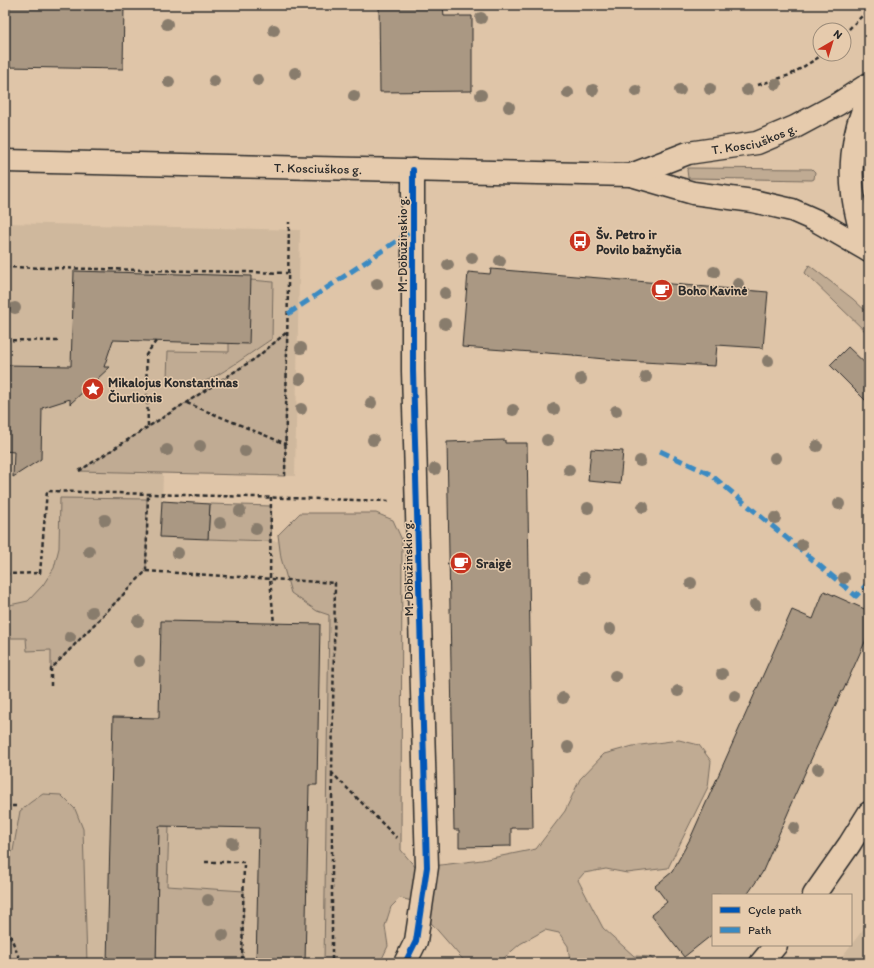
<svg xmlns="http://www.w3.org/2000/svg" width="874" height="968" font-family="Itim,sans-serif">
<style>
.built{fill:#cfb89d}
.green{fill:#c0ab93;stroke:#766b5f}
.building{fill:#aa9883;stroke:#2b2b2b}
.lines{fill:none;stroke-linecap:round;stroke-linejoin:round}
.minor-casing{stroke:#2b2b2b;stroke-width:25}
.major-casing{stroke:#2b2b2b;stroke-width:25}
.path{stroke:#2b2b2b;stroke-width:2.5;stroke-dasharray:4 3;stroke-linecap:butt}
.minor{stroke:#e6cbad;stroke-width:22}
.major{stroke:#e6cbad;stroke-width:22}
.quiet{stroke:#3a8ac2;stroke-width:5;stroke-dasharray:10 5;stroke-linecap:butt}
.cycleway-casing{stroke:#e6cbad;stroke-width:8}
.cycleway{stroke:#0057b8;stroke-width:6}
.tree{fill:#887b6c}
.labels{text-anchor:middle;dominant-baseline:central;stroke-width:3;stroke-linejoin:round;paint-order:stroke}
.street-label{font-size:13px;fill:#2b2b2b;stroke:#e6cbad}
.poi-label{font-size:13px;font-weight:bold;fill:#2b2b2b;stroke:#e6cbad;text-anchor:start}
</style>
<rect width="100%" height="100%" fill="#dfc5a8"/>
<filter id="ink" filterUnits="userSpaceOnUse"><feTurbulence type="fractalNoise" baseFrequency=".025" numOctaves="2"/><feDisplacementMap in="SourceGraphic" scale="8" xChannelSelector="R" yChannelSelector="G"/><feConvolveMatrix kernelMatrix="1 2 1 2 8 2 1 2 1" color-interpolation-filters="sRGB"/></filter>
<g filter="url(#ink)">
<g class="built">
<path d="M5,223L300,230L295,476L163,473L161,537L270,541L357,543L342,963H5Z"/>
<path d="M869,922V963H837Z"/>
</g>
<g class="green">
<path d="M688,168L812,169L815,172L814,179L812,180L690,178H688L687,170Z"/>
<path d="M809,265L853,299L869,314V335L805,273Z"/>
<path d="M251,280L273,282L272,339C254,350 216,380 197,384C186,385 177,383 167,379L168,351L229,352V343Z"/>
<path d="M287,332L285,476L79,471L256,358Z"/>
<path d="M60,498L147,499L146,571L51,669V650L27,651L26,638H5V606L28,601L43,585L54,568L59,548Z"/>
<path d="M210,504L271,506L270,541L208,539Z"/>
<path d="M300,513H376L393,520L402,540L401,850L416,868L482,860L536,849L565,811L580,779L604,754L633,746L679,740L699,745L711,761L708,787L668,868L627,873L606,869L584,873L578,880L603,928L634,956L650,957L657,963H570L568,946L559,933L545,930L520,944L498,963H466L412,901L400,898L391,907L385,926L388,946L380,963H324L329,615L317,611L291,593L281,558L278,535Z"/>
<path d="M43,794L61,795L75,809L83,829L87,963H5V858L13,851L20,811L31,802Z"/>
<path d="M159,826H169L167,886L244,891L242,963H156Z"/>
</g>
<g class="building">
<path d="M5,5H124L123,69L5,67Z"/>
<path d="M379,5H443L444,16H472V91L380,92Z"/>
<path d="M491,269L768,292L763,348L717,345L715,366L625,361L574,356V355L462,347L468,272L490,274Z"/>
<path d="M74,271L251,276L249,344L113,340L104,367H110L70,404V399L42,408L41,459L13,477L14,452L5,451V365L71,366Z"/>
<path d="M848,347L869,367V404L830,365Z"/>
<path d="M505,440V443H527L533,828H511V846L459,847V830H454L447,442Z"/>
<path d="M591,449L623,451L620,484L588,481Z"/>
<path d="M162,501L210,504L208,539L160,537Z"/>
<path d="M824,591L869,611V633L843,691H842L790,806H791L762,873L747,895H713V934L684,957L651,915L667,902L655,886L672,872L690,839L792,610L813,619Z"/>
<path d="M161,621L320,624L317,785H309L305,963H256L259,828L159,826L156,963H107L113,717L159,718Z"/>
</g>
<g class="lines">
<g class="minor-casing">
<path id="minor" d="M405,963L416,941L427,867L413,371V170"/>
</g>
<g class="major-casing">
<g id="major">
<path d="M869,96C851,133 847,176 857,216C859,228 865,240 869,251"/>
<path id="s1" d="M5,161L631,175L693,193L753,201L792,210L817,221L869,251"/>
<path id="s2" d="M631,175L688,153L757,143L795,127L838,104L869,84"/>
<path d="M814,895L849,845L869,813"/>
<path d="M761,963L776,945"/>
</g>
</g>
<g class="path">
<path d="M844,34L869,9"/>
<path d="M758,85L790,75L824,54"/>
<path d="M5,267L289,273"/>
<path d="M5,340L60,341"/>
<path d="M187,403L286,444"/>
<path d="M148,426L146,355L156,341"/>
<path d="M79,471L256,358L287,332"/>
<path d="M285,476L289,222"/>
<path d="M271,497L270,578L274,624"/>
<path d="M447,564H454"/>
<path d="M146,571L335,583L332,773L397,838"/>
<path d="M5,574L40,573L47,491L389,501"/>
<path d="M51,686V669L146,571L148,494"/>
<path d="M332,774V963"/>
<path d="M5,806H19"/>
<path d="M205,862H244L242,963"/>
<path d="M5,922L21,963"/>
</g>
<use href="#minor" class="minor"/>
<use href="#major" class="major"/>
<g class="quiet">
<path d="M288,314L413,230"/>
<path d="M660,451L710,474L856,596L869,582"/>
</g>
<g class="cycleway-casing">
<path id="cycleway" d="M405,963L416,941L427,867L413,371V170"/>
</g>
<use href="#cycleway" class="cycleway"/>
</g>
<g class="tree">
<circle cx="481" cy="18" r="6"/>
<circle cx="167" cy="24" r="6"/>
<circle cx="274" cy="30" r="6"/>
<circle cx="295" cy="73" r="6"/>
<circle cx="258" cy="80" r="6"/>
<circle cx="214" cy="81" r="6"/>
<circle cx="169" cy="82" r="6"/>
<circle cx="776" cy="84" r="6"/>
<circle cx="710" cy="89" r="6"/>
<circle cx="593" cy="90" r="6"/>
<circle cx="680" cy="90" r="6"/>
<circle cx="747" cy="90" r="6"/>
<circle cx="636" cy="91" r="6"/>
<circle cx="568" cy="93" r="6"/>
<circle cx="481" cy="95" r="6"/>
<circle cx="354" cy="96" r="6"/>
<circle cx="509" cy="107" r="6"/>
<circle cx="472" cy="258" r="6"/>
<circle cx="500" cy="261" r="6"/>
<circle cx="448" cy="265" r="6"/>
<circle cx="714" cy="272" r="6"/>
<circle cx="377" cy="284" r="6"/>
<circle cx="738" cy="284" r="6"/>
<circle cx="445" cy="293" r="6"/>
<circle cx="15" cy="308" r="6"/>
<circle cx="445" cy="324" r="6"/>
<circle cx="301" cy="348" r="6"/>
<circle cx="768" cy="361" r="6"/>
<circle cx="646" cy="377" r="6"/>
<circle cx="300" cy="379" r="6"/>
<circle cx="581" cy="379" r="6"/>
<circle cx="371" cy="403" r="6"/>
<circle cx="301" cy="409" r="6"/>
<circle cx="554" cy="409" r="6"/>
<circle cx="513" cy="410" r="6"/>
<circle cx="616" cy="411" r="6"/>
<circle cx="373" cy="440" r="6"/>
<circle cx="547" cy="440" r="6"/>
<circle cx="200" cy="446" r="6"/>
<circle cx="817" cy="446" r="6"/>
<circle cx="167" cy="450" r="6"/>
<circle cx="245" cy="451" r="6"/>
<circle cx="775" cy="458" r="6"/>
<circle cx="640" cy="461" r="6"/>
<circle cx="435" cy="469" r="6"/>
<circle cx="569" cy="470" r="6"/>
<circle cx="839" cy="504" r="6"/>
<circle cx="643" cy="507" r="6"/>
<circle cx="588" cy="508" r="6"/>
<circle cx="240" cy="511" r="6"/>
<circle cx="775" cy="518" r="6"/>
<circle cx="105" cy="520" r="6"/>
<circle cx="220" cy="523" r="6"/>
<circle cx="256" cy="529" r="6"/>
<circle cx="802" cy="545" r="6"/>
<circle cx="89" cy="551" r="6"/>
<circle cx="178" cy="553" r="6"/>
<circle cx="584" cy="578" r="6"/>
<circle cx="844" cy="578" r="6"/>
<circle cx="691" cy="583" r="6"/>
<circle cx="755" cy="605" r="6"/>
<circle cx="92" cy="612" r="6"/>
<circle cx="138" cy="621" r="6"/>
<circle cx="610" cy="629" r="6"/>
<circle cx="70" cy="637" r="6"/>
<circle cx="139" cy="661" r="6"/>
<circle cx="722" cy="674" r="6"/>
<circle cx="615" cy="676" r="6"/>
<circle cx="678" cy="691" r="6"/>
<circle cx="735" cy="696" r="6"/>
<circle cx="563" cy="698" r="6"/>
<circle cx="568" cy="747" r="6"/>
<circle cx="818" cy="769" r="6"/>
<circle cx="794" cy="828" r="6"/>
<circle cx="232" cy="843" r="6"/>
<circle cx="208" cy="900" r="6"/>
<circle cx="223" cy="935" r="6"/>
</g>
</g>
<defs>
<g id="bus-disc" transform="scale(1.15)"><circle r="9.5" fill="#c8321e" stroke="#e6cbad"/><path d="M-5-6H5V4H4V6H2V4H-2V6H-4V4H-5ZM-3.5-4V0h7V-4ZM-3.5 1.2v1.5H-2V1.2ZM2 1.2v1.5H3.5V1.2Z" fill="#fff"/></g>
<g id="cafe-disc" transform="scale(1.15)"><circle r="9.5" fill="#c8321e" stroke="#e6cbad"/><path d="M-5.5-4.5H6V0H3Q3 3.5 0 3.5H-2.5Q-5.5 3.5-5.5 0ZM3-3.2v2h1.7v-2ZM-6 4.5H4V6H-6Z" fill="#fff"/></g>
<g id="sight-disc" transform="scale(1.15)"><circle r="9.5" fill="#c8321e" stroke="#e6cbad"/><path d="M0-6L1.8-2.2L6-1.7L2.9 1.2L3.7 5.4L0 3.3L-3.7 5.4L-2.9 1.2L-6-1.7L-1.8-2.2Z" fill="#fff"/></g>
</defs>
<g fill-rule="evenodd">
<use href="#bus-disc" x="580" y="241"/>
<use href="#cafe-disc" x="662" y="290"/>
<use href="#sight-disc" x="93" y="389"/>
<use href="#cafe-disc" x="461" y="563"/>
</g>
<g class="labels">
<g class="street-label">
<text stroke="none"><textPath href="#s2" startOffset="129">T. Kosciuškos g.</textPath></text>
<text stroke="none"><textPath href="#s1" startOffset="313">T. Kosciuškos g.</textPath></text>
<text transform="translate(402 244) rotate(-90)">M. Dobužinskio g.</text>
<text transform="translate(408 568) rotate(-91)">M. Dobužinskio g.</text>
</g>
<g class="poi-label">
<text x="596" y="234">Šv. Petro ir<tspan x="596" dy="15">Povilo bažnyčia</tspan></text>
<text x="678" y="290">Boho Kavinė</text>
<text x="108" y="382">Mikalojus Konstantinas<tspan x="108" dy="15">Čiurlionis</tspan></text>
<text x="476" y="563">Sraigė</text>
</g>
</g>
<rect width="874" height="968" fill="none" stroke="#e6cbad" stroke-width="20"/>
<rect x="10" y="10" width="854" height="948" fill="none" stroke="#2b2b2b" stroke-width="1.5" filter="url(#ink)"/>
<rect x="712" y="894" width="140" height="52" fill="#e6cbad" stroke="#9b8b79"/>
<rect x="720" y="907" width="20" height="6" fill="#0057b8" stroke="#9b8b79"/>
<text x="748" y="914" font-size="12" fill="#2b2b2b">Cycle path</text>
<rect x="720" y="927" width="20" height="6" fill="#3a8ac2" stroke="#9b8b79"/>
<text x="748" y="934" font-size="12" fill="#2b2b2b">Path</text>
<g transform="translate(832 42) rotate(38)"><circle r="19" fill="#e6cbad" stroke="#9b8b79"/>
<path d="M0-3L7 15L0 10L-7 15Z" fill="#c8321e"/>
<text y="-6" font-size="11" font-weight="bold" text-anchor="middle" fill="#2b2b2b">N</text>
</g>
</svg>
